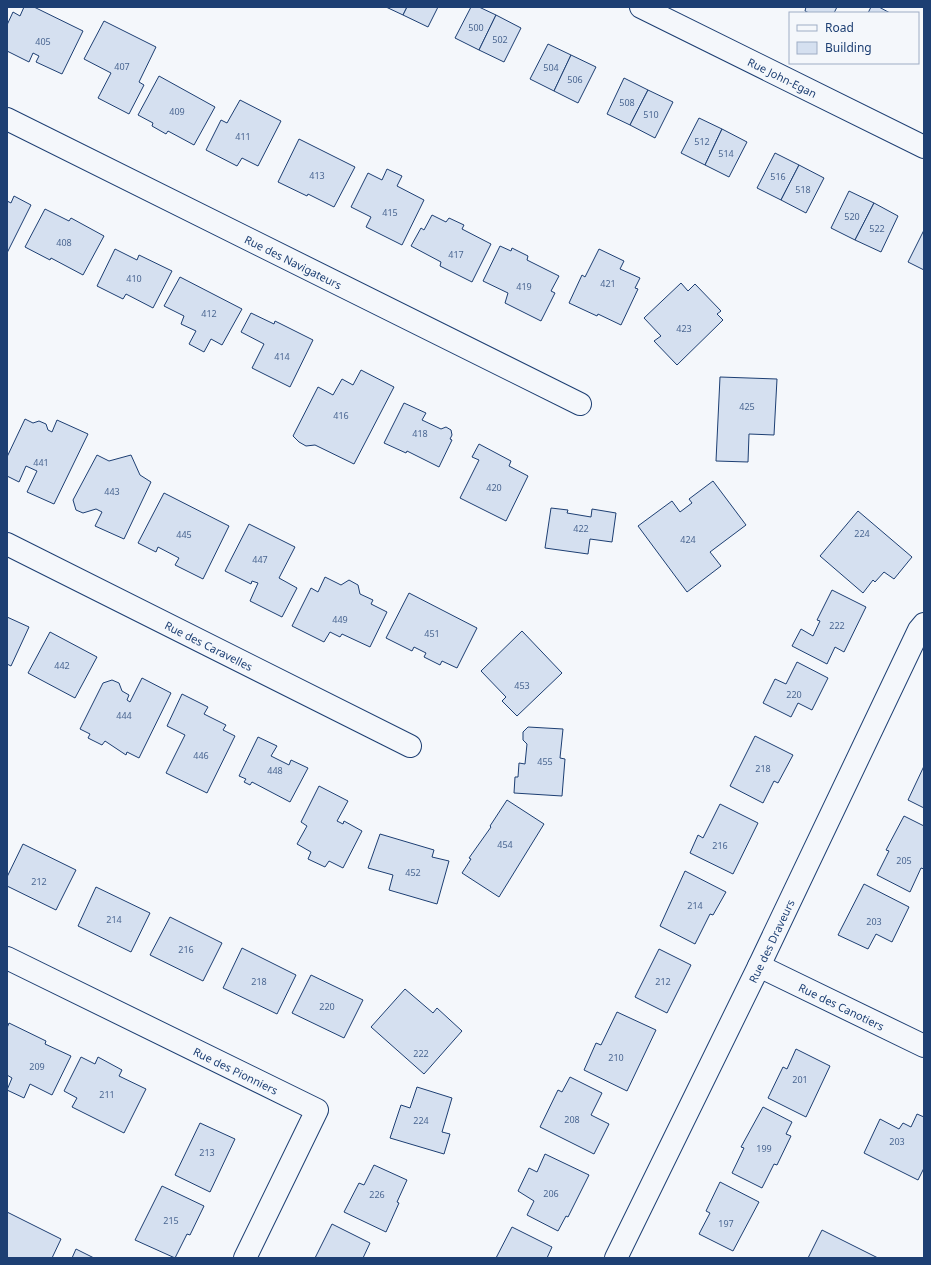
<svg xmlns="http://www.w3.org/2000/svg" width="931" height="1265" font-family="'Noto Sans',sans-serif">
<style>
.building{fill:#d5e0f0;stroke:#1d3f73}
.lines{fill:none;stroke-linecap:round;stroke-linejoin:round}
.minor-casing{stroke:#1d3f73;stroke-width:24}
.minor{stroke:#f4f7fb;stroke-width:22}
.labels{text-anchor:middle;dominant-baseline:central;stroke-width:3;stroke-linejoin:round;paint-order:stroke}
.number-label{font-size:9px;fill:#4b6792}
.street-label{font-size:11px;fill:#1d3f73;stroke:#f4f7fb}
</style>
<rect width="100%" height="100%" fill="#f4f7fb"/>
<g class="building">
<path d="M24,7H34L83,31L62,74L36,62L39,56L33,53L29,62L7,51V25L13,12L20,16Z"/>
<path d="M386,7H407L403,15Z"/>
<path d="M407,7H438L428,27L403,15Z"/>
<path d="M471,7H479L496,15L479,50L455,38Z"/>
<path d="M806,7H837L834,13H809L805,11Z"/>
<path d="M871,7H879L890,13H868Z"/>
<path d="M496,15L521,28L504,62L479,50Z"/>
<path d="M104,21L156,47L139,82L144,85L129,114L98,98L111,73L84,59Z"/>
<path d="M548,44L571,55L554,91L530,79Z"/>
<path d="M571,55L596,67L578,103L554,91Z"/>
<path d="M159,76L215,107L194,145L168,131L166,134L152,126L153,123L138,115Z"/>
<path d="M624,78L648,90L630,125L607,114Z"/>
<path d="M648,90L673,102L655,138L630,125Z"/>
<path d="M240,100L281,121L258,166L242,158L237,166L206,150L221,120L227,123Z"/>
<path d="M699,118L722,129L705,165L681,153Z"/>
<path d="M722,129L747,142L729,177L705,165Z"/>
<path d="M299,139L355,167L334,207L308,194L307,196L278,182Z"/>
<path d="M775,153L799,165L781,200L757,188Z"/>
<path d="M799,165L824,178L806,213L781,200Z"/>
<path d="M387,169L402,176L397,186L424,200L402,245L366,227L371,217L351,207L368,173L382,180Z"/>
<path d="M849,191L874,203L855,240L831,228Z"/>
<path d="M14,196L31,205L7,253V201L11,203Z"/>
<path d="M874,203L898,216L881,252L855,240Z"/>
<path d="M45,209L69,221L71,218L104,236L83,275L51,258L50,260L25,247Z"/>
<path d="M432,215L446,222L449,218L464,225L462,229L491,244L472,282L440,266L441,262L411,246L421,228L424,230Z"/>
<path d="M924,230V270L908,262Z"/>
<path d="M500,246L511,251L512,248L528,256L527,260L559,276L551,291L555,293L541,321L505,303L508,293L483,281Z"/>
<path d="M115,249L137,260L139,255L172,271L153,308L126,294L123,299L97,286Z"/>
<path d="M599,249L624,261L620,269L640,278L635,288L638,289L621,325L598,314L597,316L569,303L582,275L585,277Z"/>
<path d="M180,277L242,309L222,345L211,339L204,352L189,344L196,331L181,324L184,316L164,306Z"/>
<path d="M681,283L688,291L695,284L721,311L717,314L723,320L677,365L654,341L661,336L644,318Z"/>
<path d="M251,313L274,324L275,321L313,340L290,387L252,368L264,344L241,332Z"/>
<path d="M361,370L394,387L354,464L315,445L306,446L299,442L293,436L318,387L333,395L342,379L353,385Z"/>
<path d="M720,377L777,379L774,435L749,434L748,462L716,461Z"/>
<path d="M404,403L426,413L422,420L441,429L446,427L451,430L452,435L450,439L452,440L439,467L407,451L406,453L384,443Z"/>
<path d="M25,419L33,423L39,421L46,424L48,430L52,432L57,420L88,434L54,504L27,492L37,471L26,466L19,482L7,476V457Z"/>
<path d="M479,444L511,461L509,466L528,476L506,521L460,498L479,460L472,457Z"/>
<path d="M97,455L109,461L131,455L140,475L151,482L124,539L95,526L102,512L96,509L83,513L76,510L73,500Z"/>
<path d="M713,481L746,525L710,552L721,566L687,592L638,526L672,501L680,512L692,503L689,499Z"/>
<path d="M164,493L229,526L203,579L175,565L179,558L158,547L156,552L138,543Z"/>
<path d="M551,508L568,510L567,513L591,517L592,509L616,513L612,542L590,539L588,554L545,548Z"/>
<path d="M858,511L912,557L894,579L884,572L875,582L873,580L863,593L820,556Z"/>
<path d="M249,524L295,547L279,578L297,588L282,617L250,601L258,583L252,581L251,584L225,571Z"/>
<path d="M325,577L341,585L349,580L358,585L360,594L373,600L371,604L387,612L370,647L342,634L340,637L330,632L324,642L292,626L311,588L318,592Z"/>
<path d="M832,590L866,607L844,652L835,647L827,664L792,646L801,629L813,636L820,621L817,620Z"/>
<path d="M409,593L477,628L457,668L442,661L440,665L424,657L426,653L414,647L412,651L386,638Z"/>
<path d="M7,617L29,627L11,666L7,664Z"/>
<path d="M522,631L562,673L517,716L502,701L506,697L481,671Z"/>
<path d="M50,632L97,657L75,698L28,673Z"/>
<path d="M797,662L828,678L812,710L798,703L791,717L763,703L775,679L786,684Z"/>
<path d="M142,678L171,693L139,758L127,752L126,755L105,741L102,745L88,738L90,734L80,729L103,683L112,680L119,683L122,691L129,695L127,700L130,702Z"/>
<path d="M182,694L208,707L204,714L226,725L223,730L235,736L207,793L166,773L185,735L167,726Z"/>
<path d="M528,727L563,729L560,758L565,759L562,796L514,793L515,777H518L519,763L525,764L527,744L523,740V732Z"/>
<path d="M755,736L793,755L778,783L774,781L763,803L730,786Z"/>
<path d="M258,737L277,746L271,756L289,765L291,760L308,768L290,802L252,782L250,785L244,782L246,779L239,776Z"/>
<path d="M924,766V808L908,800Z"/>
<path d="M319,786L348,801L337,821L343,824L344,821L362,831L343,868L329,861L325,867L308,859L311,852L297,844L307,826L301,822Z"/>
<path d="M507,800L544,824L499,897L462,873L471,859L469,858L491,827L490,826Z"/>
<path d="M720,804L758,823L733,874L690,853L698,835L703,838Z"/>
<path d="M904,816L924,826V869L921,868L910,892L877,875L889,851L886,850Z"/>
<path d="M380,834L434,850L432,857L449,861L437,904L389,890L393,875L368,868Z"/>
<path d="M23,844L76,870L56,910L7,886V877Z"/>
<path d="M685,871L726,892L713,915L710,914L695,944L660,926Z"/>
<path d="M864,884L909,907L892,942L876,934L868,949L838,935Z"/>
<path d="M96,887L150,913L131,952L78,926Z"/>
<path d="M170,917L222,943L203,981L150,955Z"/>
<path d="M242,948L296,975L277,1014L223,988Z"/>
<path d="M659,949L691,965L667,1013L635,997Z"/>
<path d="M311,975L363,1000L344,1038L292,1013Z"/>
<path d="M405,989L433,1013L437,1008L462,1031L424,1074L371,1027Z"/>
<path d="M617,1012L656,1030L627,1091L584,1070L596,1043L601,1045Z"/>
<path d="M9,1023L46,1041L45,1044L71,1056L52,1095L30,1084L24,1098L7,1090L12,1078L7,1075V1028Z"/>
<path d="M796,1049L830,1066L806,1117L768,1098L783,1067L787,1069Z"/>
<path d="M81,1057L95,1064L98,1057L122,1070L119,1076L146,1089L124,1133L72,1107L77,1098L64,1091Z"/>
<path d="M570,1077L602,1093L591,1115L609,1124L594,1154L540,1127L558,1090L562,1092Z"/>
<path d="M417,1087L452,1098L442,1132L450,1134L444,1154L390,1138L401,1105L410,1108Z"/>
<path d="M763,1107L792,1122L786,1134L791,1136L777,1165L774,1164L762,1188L732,1173L744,1148L741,1147Z"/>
<path d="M917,1114L924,1117V1168L918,1180L864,1153L880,1119L899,1129L903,1123L911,1127Z"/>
<path d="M200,1123L235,1139L210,1192L175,1175Z"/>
<path d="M545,1154L589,1175L568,1217L566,1216L558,1231L527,1215L534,1201L518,1191L529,1168L537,1172Z"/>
<path d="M374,1165L407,1180L397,1202L399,1203L386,1232L344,1212L359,1183L364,1185Z"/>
<path d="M720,1182L759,1202L733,1251L699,1234L710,1213L706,1211Z"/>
<path d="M162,1186L204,1206L190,1235L187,1234L175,1258L135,1240Z"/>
<path d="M7,1212L61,1239L52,1258H7Z"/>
<path d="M332,1224L370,1243L363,1258H315Z"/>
<path d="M512,1227L552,1247L547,1258H496Z"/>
<path d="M822,1230L878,1258H808Z"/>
<path d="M76,1249L94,1258H72Z"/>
</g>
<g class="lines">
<g class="minor-casing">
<g id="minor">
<path id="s1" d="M641,7L924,147"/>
<path id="s2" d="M7,119L580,404"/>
<path id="s3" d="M7,544L410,746"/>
<path id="s4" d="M7,958L317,1110L245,1258"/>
<path id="s5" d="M759,966L924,1046"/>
<path id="s6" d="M616,1258L759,966L919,630L924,624"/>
</g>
</g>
<use href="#minor" class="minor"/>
</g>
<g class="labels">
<g class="number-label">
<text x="476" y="27">500</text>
<text x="500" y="39">502</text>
<text x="43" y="41">405</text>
<text x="122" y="66">407</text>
<text x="551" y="67">504</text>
<text x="575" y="79">506</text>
<text x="627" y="102">508</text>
<text x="177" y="111">409</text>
<text x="651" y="114">510</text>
<text x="243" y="136">411</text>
<text x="702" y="141">512</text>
<text x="726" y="153">514</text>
<text x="317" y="175">413</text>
<text x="778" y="176">516</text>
<text x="803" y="189">518</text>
<text x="390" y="212">415</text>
<text x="852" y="216">520</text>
<text x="877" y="228">522</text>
<text x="64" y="242">408</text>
<text x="456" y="254">417</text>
<text x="134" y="278">410</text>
<text x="608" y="283">421</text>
<text x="524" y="286">419</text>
<text x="209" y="313">412</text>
<text x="684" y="328">423</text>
<text x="282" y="356">414</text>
<text x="747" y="406">425</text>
<text x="341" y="415">416</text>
<text x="420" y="433">418</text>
<text x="41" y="462">441</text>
<text x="494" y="487">420</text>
<text x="112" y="491">443</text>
<text x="581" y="528">422</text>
<text x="862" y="533">224</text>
<text x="184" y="534">445</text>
<text x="688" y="539">424</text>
<text x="260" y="559">447</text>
<text x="340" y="619">449</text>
<text x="837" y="625">222</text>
<text x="432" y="633">451</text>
<text x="62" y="665">442</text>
<text x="522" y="685">453</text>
<text x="794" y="694">220</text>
<text x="124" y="715">444</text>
<text x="201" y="755">446</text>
<text x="545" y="761">455</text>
<text x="763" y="768">218</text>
<text x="275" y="770">448</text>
<text x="505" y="844">454</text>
<text x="720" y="845">216</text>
<text x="904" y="860">205</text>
<text x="413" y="872">452</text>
<text x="39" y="881">212</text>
<text x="695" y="905">214</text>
<text x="114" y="919">214</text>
<text x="874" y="921">203</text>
<text x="186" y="949">216</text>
<text x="259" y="981">218</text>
<text x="663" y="981">212</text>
<text x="327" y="1006">220</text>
<text x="421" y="1053">222</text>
<text x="616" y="1057">210</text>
<text x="37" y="1066">209</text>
<text x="800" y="1079">201</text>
<text x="107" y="1094">211</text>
<text x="572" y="1119">208</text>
<text x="421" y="1120">224</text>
<text x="897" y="1141">203</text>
<text x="764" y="1148">199</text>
<text x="207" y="1152">213</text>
<text x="551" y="1193">206</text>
<text x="377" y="1194">226</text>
<text x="171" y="1220">215</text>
<text x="726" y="1223">197</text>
</g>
<g class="street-label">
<text stroke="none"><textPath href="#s1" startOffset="158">Rue John-Egan</textPath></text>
<text stroke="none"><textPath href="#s2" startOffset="320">Rue des Navigateurs</textPath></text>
<text stroke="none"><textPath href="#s3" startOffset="226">Rue des Caravelles</textPath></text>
<text stroke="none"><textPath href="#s6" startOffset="353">Rue des Draveurs</textPath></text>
<text stroke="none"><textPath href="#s5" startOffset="92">Rue des Canotiers</textPath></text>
<text stroke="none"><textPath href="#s4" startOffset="255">Rue des Pionniers</textPath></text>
</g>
</g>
<rect width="931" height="1265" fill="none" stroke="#1d3f73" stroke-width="16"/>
<rect x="789" y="12" width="130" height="52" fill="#f4f7fb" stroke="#9eadc5"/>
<rect x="797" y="25" width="20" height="6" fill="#f4f7fb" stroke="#9eadc5"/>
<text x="825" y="32" font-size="12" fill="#1d3f73">Road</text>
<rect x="797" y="42" width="20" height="12" fill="#d5e0f0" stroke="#9eadc5"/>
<text x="825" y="52" font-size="12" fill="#1d3f73">Building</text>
</svg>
